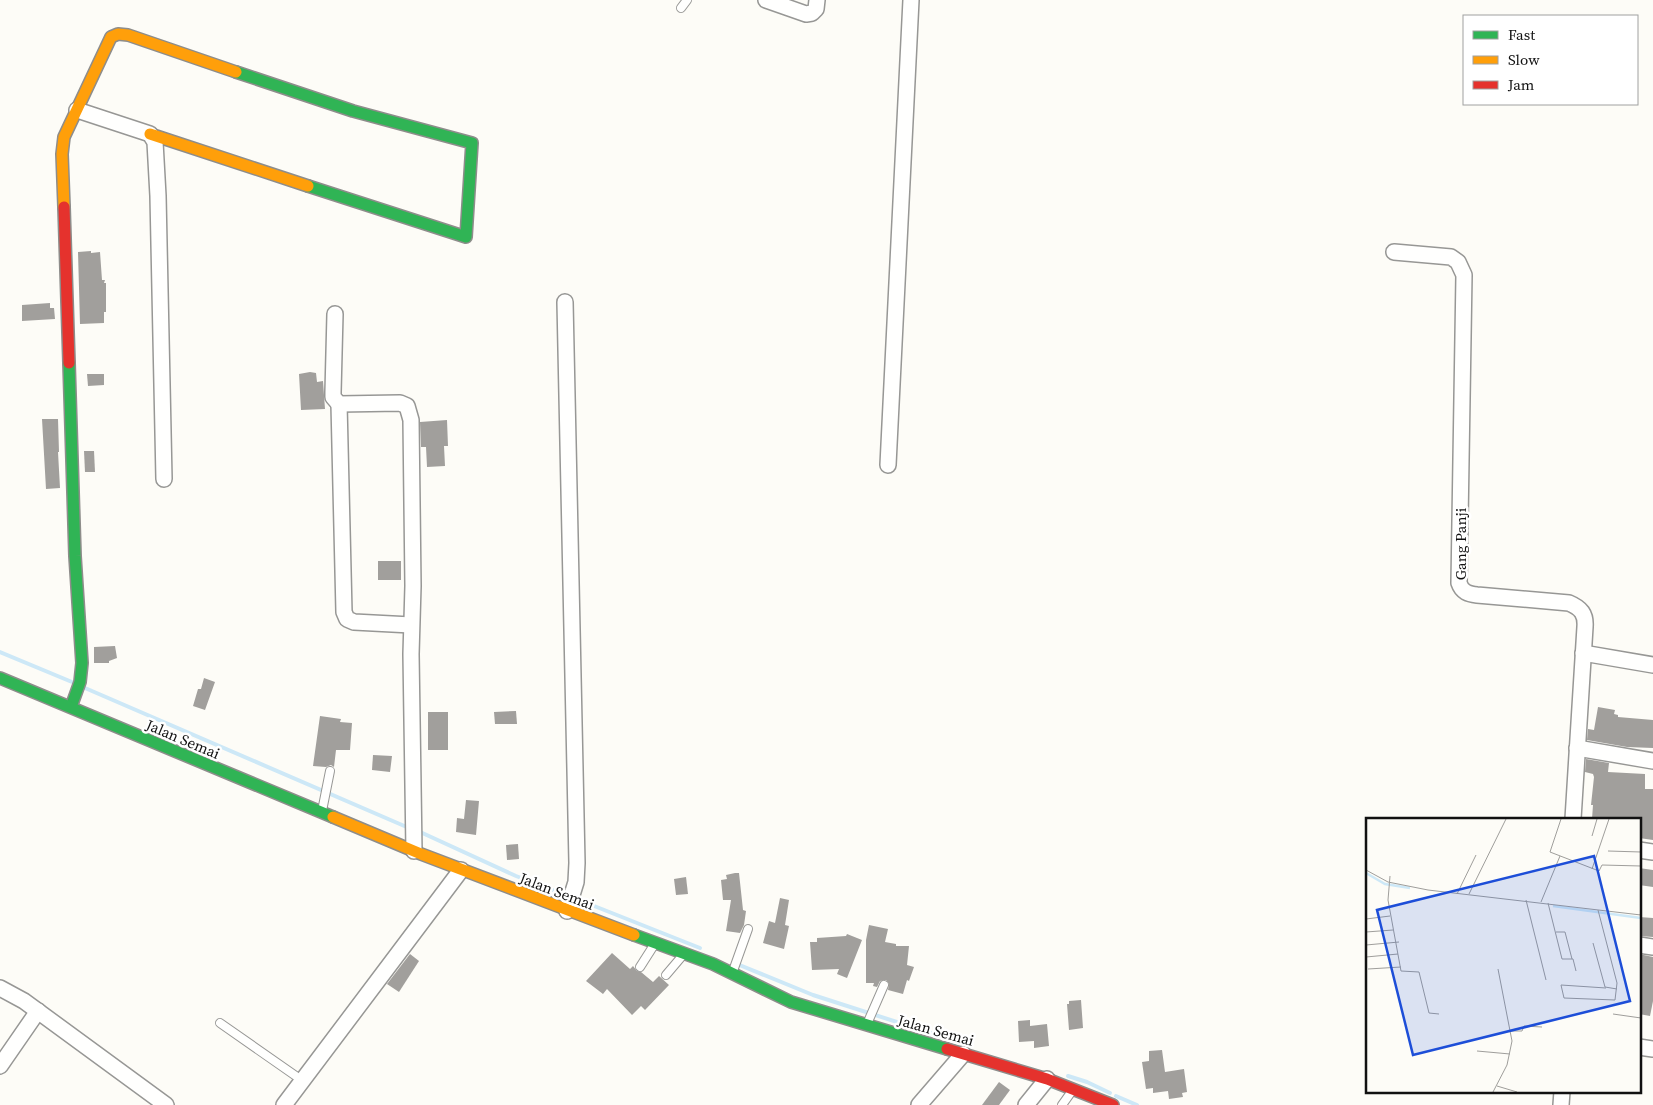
<svg xmlns="http://www.w3.org/2000/svg" width="1653" height="1105" font-family="'Source Serif 4',serif">
<style>
.lines{fill:none;stroke-linecap:round;stroke-linejoin:round}
.stream{stroke:#cde8f7;stroke-width:4}
.building{fill:#a19f9c}
.lane-casing{stroke:#979795;stroke-width:10}
.street-casing{stroke:#979795;stroke-width:18}
.fast-casing{stroke:#8e8d8b;stroke-width:14}
.slow-casing{stroke:#8e8d8b;stroke-width:14}
.jam-casing{stroke:#8e8d8b;stroke-width:14}
.lane{stroke:#fffffe;stroke-width:8}
.street{stroke:#fffffe;stroke-width:15}
.fast{stroke:#30b455;stroke-width:11}
.slow{stroke:#ff9f0a;stroke-width:11}
.jam{stroke:#e5322d;stroke-width:11}
.labels{text-anchor:middle;dominant-baseline:central;stroke-width:5;stroke-linejoin:round;paint-order:stroke}
.street-label{font-size:15px;fill:#111;stroke:#fff}
.inset-river{fill:none;stroke:#cde8f7;stroke-width:2.5}
.inset-road{fill:none;stroke:#9f9e9b;stroke-width:1}
.view{fill:#1d4ed8;fill-opacity:0.15;stroke:#1d4ed8;stroke-width:2.5}
.inset-edge{fill:none;stroke:#111;stroke-width:2.5}
</style>
<rect width="100%" height="100%" fill="#fdfcf7"/>
<g class="lines">
<g class="stream">
<path d="M0,652L72,682"/>
<path d="M85,688L409,828"/>
<path d="M418,831L516,876L568,896"/>
<path d="M574,898L700,948"/>
<path d="M737,964L813,995L956,1041"/>
<path d="M1068,1076L1087,1082L1110,1093"/>
<path d="M1116,1096L1137,1105"/>
</g>
</g>
<g class="building">
<path d="M91,251V253L100,252L102,280H105L104,283H106V312H104V323L80,324L78,252Z"/>
<path d="M50,303V308H54L55,319L22,321V305Z"/>
<path d="M310,372L316,373L317,382L323,381L325,409L301,410L299,374Z"/>
<path d="M87,374H104V385L88,386Z"/>
<path d="M42,419H58L59,452H58L60,488L46,489Z"/>
<path d="M447,420L448,446H444L445,466L427,467L426,447H421L420,422Z"/>
<path d="M84,451H94L95,472H85Z"/>
<rect x="378" y="561" width="23" height="19"/>
<path d="M115,646L117,658L109,661V663H94V647Z"/>
<path d="M204,678L215,682L205,710L193,706L198,689H201Z"/>
<path d="M1598,707L1615,710L1614,714L1618,715V717L1653,720V748L1627,747L1587,740L1588,729L1594,730Z"/>
<path d="M516,711L517,724H495L494,712Z"/>
<rect x="428" y="712" width="20" height="38"/>
<path d="M320,716L341,719L340,722L352,723L350,750H336L334,767L331,765L326,767L313,766Z"/>
<path d="M373,755L392,756L390,772L372,770Z"/>
<path d="M1586,759L1609,763L1608,772L1645,774V789H1653V840L1639,838V819H1592L1593,805H1591L1594,777L1593,774L1585,772Z"/>
<path d="M466,800L479,801L476,835L456,832L457,818L464,819Z"/>
<path d="M518,844L519,859L507,860L506,845Z"/>
<path d="M1639,868L1653,870V887L1639,885Z"/>
<path d="M735,873H739L743,910L746,911L744,925L740,933L726,931L731,900H723L721,880L727,879L726,875Z"/>
<path d="M686,877L688,894L676,895L674,879Z"/>
<path d="M780,898L789,900L785,925L789,926L784,949L763,943L769,921L775,923Z"/>
<path d="M1639,917L1653,918V937L1639,936Z"/>
<path d="M869,925L888,929L885,942L896,944V946H909L907,965L914,967L909,981L907,980L903,994L888,990L889,984L886,980L880,981L877,987L873,986L874,983H866V940Z"/>
<path d="M847,934L862,940L847,978L837,974L839,969L812,970L810,942H817V938L846,936Z"/>
<path d="M612,953L630,969L633,966L637,971L641,972L653,982L659,976L669,985L645,1010L641,1006L632,1015L607,989L603,994L586,981Z"/>
<path d="M410,954L419,961L399,992L387,984Z"/>
<path d="M1639,954L1653,957V1001L1650,1016L1639,1014Z"/>
<path d="M1081,1000L1083,1028L1069,1030L1067,1004H1069V1001Z"/>
<path d="M1030,1020V1026L1047,1024L1049,1046L1034,1048V1041L1019,1042L1018,1021Z"/>
<path d="M1162,1050L1165,1072L1184,1069L1187,1092L1182,1093L1183,1097L1169,1099L1168,1091L1153,1093V1088L1146,1089L1142,1062L1149,1061V1051Z"/>
<path d="M999,1082L1010,1090L999,1105H982Z"/>
</g>
<g class="lines">
<g class="lane-casing">
<g id="lane">
<path d="M681,8L687,0"/>
<path d="M322,811L330,771"/>
<path d="M640,967L654,945"/>
<path d="M733,971L748,929"/>
<path d="M666,975L683,955"/>
<path d="M220,1023L303,1081"/>
<path d="M867,1024L884,985"/>
<path d="M1062,1105L1072,1091"/>
</g>
</g>
<g class="street-casing">
<g id="street">
<path d="M766,0L806,14L812,13L816,9L817,0"/>
<path d="M77,110L150,134L155,142L158,196L164,479"/>
<path d="M1394,252L1451,257L1458,262L1464,275L1459,583C1462,592 1468,594 1477,595L1569,603C1581,608 1586,614 1585,627L1573,819"/>
<path d="M565,302L577,863L576,882L567,911"/>
<path d="M335,314L333,392V397L339,404L400,403L407,406L411,420L413,586L411,654L414,851"/>
<path d="M339,404L344,612L347,619L354,622L411,625"/>
<path d="M888,465L911,0"/>
<path d="M1583,653L1653,665"/>
<path d="M1577,748L1653,761"/>
<path d="M1639,850L1653,852"/>
<path d="M1639,945L1653,947"/>
<path d="M0,988L24,1001L166,1105"/>
<path d="M1639,1047L1653,1049"/>
<path d="M0,1066L38,1011"/>
<path d="M284,1105L461,870"/>
<path d="M919,1105L963,1054"/>
<path d="M1026,1105L1047,1079"/>
<path d="M1561,1105L1562,1091"/>
</g>
</g>
<g class="fast-casing">
<g id="fast">
<path d="M236,72L353,111L472,143L466,237L308,186"/>
<path d="M69,363L75,556L82,663L80,682L71,707"/>
<path d="M0,678L333,817"/>
<path d="M634,935L713,964L791,1002L947,1049"/>
</g>
</g>
<g class="slow-casing">
<g id="slow">
<path d="M150,134L308,186"/>
<path d="M64,207L62,154L64,137L111,37L118,34L128,35L236,72"/>
<path d="M333,817L421,854L634,935"/>
</g>
</g>
<g class="jam-casing">
<g id="jam">
<path d="M64,207L69,363"/>
<path d="M947,1049L1047,1079L1113,1105"/>
</g>
</g>
<use href="#lane" class="lane"/>
<use href="#street" class="street"/>
<use href="#fast" class="fast"/>
<use href="#slow" class="slow"/>
<use href="#jam" class="jam"/>
</g>
<g class="labels">
<g class="street-label">
<text transform="translate(1460 544) rotate(-90)">Gang Panji</text>
<text transform="translate(183 739) rotate(23)">Jalan Semai</text>
<text transform="translate(557 891) rotate(21)">Jalan Semai</text>
<text transform="translate(936 1030) rotate(16)">Jalan Semai</text>
</g>
</g>
<g transform="translate(1366 818)">
<rect width="275" height="275" fill="#fdfcf7"/>
<path class="inset-river" d="M0,55L19,66L44,70M187,88L275,100"/>
<path class="inset-road" d="M195,1L184,34L233,53L236,47L275,48M226,18L231,1M242,33L275,34M226,51L243,1M0,52L22,64L62,72L275,97M24,58L22,82L35,153L53,154L63,195L73,196M91,76L110,37M103,76L140,1M160,82L180,162M175,84L194,38M182,85L196,141H207L210,153M232,92L251,165L249,182L198,180L195,167L240,170M0,101L24,98M0,114L27,112M190,114H199L206,141M227,125L239,169L251,171M0,127L33,124M0,139L32,136M2,151L35,149M247,196L275,200M144,213H156L158,208L176,209M111,233L144,236M131,268L151,274M127,274L141,247L146,223L132,151"/>
<path class="view" d="M228,38L264,183L47,237L11,92Z"/>
<rect width="275" height="275" class="inset-edge"/>
</g>
<rect x="1463" y="15" width="175" height="90" fill="#ffffff" stroke="#a0a0a0"/>
<rect x="1473" y="31" width="25" height="8" fill="#30b455" stroke="#a0a0a0"/>
<text x="1508" y="40" font-size="15" fill="#111111">Fast</text>
<rect x="1473" y="56" width="25" height="8" fill="#ff9f0a" stroke="#a0a0a0"/>
<text x="1508" y="65" font-size="15" fill="#111111">Slow</text>
<rect x="1473" y="81" width="25" height="8" fill="#e5322d" stroke="#a0a0a0"/>
<text x="1508" y="90" font-size="15" fill="#111111">Jam</text>
</svg>
